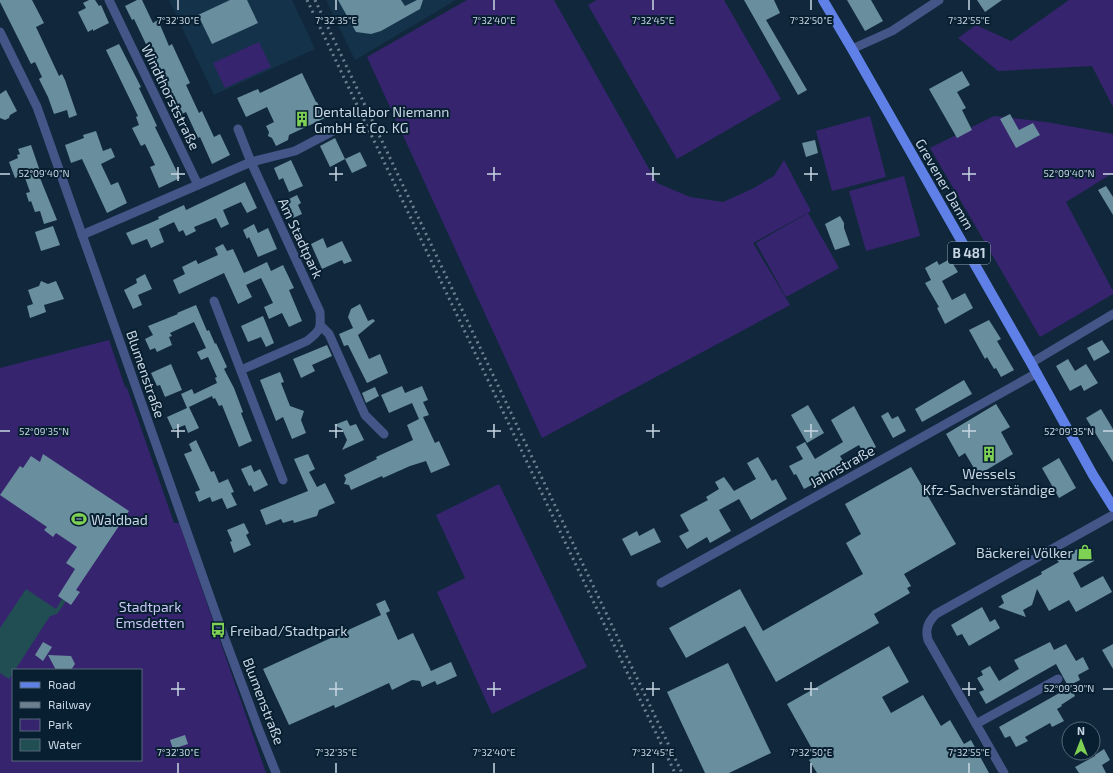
<svg xmlns="http://www.w3.org/2000/svg" width="1113" height="773" font-family="'Exo 2',sans-serif">
<style>
.built{fill:#14324a}
.green{fill:#37246f;fill-rule:evenodd}
.water{fill:#204e52}
.building{fill:#698e9d}
.lines{fill:none;stroke-linecap:round;stroke-linejoin:round}
.street{stroke:#445587;stroke-width:9}
.primary{stroke:#5f81e7;stroke-width:10}
.rail{stroke:#6d8090;stroke-width:3;stroke-dasharray:2 4;stroke-linecap:butt}
.ticks{fill:none;stroke:#c8d6e3;stroke-width:1.5}
.labels{text-anchor:middle;dominant-baseline:central;stroke-width:4;stroke-linejoin:round;paint-order:stroke}
.shield{fill:#071f31;stroke:#8e9fae;stroke-width:1}
.shield-label{font-size:13px;font-weight:bold;fill:#c8d6e3}
.street-label{font-size:14px;fill:#c8d6e3;stroke:#071f31}
.poi-label{font-size:14px;fill:#c8d6e3;stroke:#071f31;text-anchor:start}
.park-label{font-size:14px;fill:#cbc6f3;stroke:#071f31}
.ticks-label{font-size:10px;text-anchor:middle;fill:#c8d6e3;stroke:#071f31;stroke-width:4;stroke-linejoin:round;paint-order:stroke}
</style>
<rect width="100%" height="100%" fill="#11283c"/>
<g class="built">
<path d="M169,0H292L315,49L214,95Z"/>
<path d="M326,0H456L355,60Z"/>
</g>
<g class="green">
<path d="M467,0H554L657,183L690,197L723,202L752,189L774,176L784,160L811,211L753,243L790,305L542,438L367,57Z"/>
<path d="M597,0H724L781,99L677,159L588,5Z"/>
<path d="M1069,0H1113V107L1092,66L998,71L958,38L976,25L1011,41Z"/>
<path d="M259,42L271,67L225,88L213,63Z"/>
<path d="M870,116L886,177L832,191L816,131Z"/>
<path d="M994,116L1046,122L1113,134V173L1066,202L1113,291V294L1040,337L930,148Z"/>
<path d="M904,176L920,236L866,251L849,191Z"/>
<path d="M808,213L839,268L786,297L756,243Z"/>
<path d="M109,340L125,387L127,388L174,523H179L266,773H0V368ZM13,670H141V760H13Z"/>
<path d="M499,484L587,667L492,714L437,592L465,578L436,515Z"/>
</g>
<path class="water" d="M26,589L56,609L62,599L66,601L57,614L50,616L15,670H13V673L9,679L0,673V628Z"/>
<g class="building">
<path d="M0,0H32L44,23L36,27L59,76L62,74L65,80L77,115L69,118L67,110L54,114L48,97L39,79L42,77L35,62L31,64L0,2Z"/>
<path d="M89,0H95L99,6L101,5L109,23L93,31V29L88,32L78,12L86,8L83,3Z"/>
<path d="M137,0H142L153,23L158,20L169,46L172,44L190,83L186,85L199,113L202,111L214,137L220,134L230,155L212,164L200,137L198,138L186,112L182,114L166,82H164L134,19L132,20L125,6Z"/>
<path d="M230,0H247L258,23L212,44L198,15Z"/>
<path d="M338,0H401L405,6L417,0H423L420,9L381,31L371,34L356,32Z"/>
<path d="M744,0H774L780,13L766,20L807,90L798,95Z"/>
<path d="M847,0H871L883,21L865,31Z"/>
<path d="M977,0H1002L985,12Z"/>
<path d="M119,44L141,87L139,88L157,126L155,127L180,178L159,188L150,167L155,165L145,144L141,146L132,128L139,125L136,117L138,116L106,50Z"/>
<path d="M962,71L970,85L957,92L966,108L962,110L972,130L957,138L929,89Z"/>
<path d="M302,73L316,102H317L325,118L289,135L288,140L276,146L272,138L268,136L269,132L266,126L274,122L267,107L246,117L237,98L258,89L260,93Z"/>
<path d="M6,90L17,111L10,115L9,118L5,120L0,118V94Z"/>
<path d="M1010,114L1019,130L1033,123L1040,135L1016,148L1000,119Z"/>
<path d="M96,131L103,151L111,148L115,157L101,164L111,185L118,182L127,203L107,213L82,159L71,163L65,145L84,138L83,135Z"/>
<path d="M335,138L345,159L330,167L320,146Z"/>
<path d="M815,140L818,153L806,157L802,143Z"/>
<path d="M31,145L42,177L40,178L57,220L44,224L40,211L35,212L31,201L29,202L26,193L30,192L24,175L15,178L9,162L18,158L17,155L20,154L18,149Z"/>
<path d="M360,152L367,166L352,173L345,159Z"/>
<path d="M291,160L303,186L289,192L283,178L279,180L274,168Z"/>
<path d="M245,182L257,208L247,213L241,202L223,210L229,224L221,228L216,218L194,227L196,231L186,236L183,230L179,232L174,222L159,229L164,242L151,248L147,239L132,245L126,233L150,223L159,219L158,217L184,205L186,210Z"/>
<path d="M1106,186L1113,197V215L1098,190Z"/>
<path d="M297,195L301,203L298,205L302,214L293,218L285,201Z"/>
<path d="M840,216L844,223V228L850,245L835,250L825,224Z"/>
<path d="M254,224L258,233L268,228L277,249L258,257L249,237L247,239L243,230Z"/>
<path d="M53,226L60,245L41,251L35,232Z"/>
<path d="M323,238L327,248L342,241L352,261L344,264L342,260L322,269L311,244Z"/>
<path d="M223,244L227,251L233,249L244,273L267,262L271,271L283,265L294,288L289,290L302,321L289,327L282,313L269,319L264,307L273,303L261,278L246,285L252,297L238,304L224,273L179,294L173,280L185,274L182,267L196,260L198,264L218,255L215,248Z"/>
<path d="M950,259L958,272L942,281L952,300L965,293L973,308L945,324L937,308L939,307L925,283L931,280L925,268L937,261L939,265Z"/>
<path d="M145,274L152,289L138,295L142,305L133,309L124,290L137,283L136,279Z"/>
<path d="M41,281L48,284L56,281L64,299L44,305L46,312L30,318L27,306L33,304L28,290L39,286Z"/>
<path d="M360,304L368,321L373,319L375,321L358,335L369,359L380,354L388,373L367,383L348,345L344,346L339,334L353,328L348,317L351,309Z"/>
<path d="M196,305L207,331L209,330L215,344L216,343L227,367L224,369L234,388L243,412L241,413L252,441L239,447L222,405L219,406L215,398L213,399L212,396L189,407L199,428L188,433L185,425L173,430L167,417L187,408L181,394L192,389L194,394L217,383L215,378L217,377L208,357L201,360L197,352L206,348L194,322L170,333L172,336L169,337L172,345L157,352L155,348L150,350L145,339L153,335L148,326L178,314L177,313Z"/>
<path d="M263,316L274,343L266,347L261,337L248,342L241,326Z"/>
<path d="M989,320L1001,339L997,341L1014,370L1001,377L996,368L994,369L987,357L985,359L969,330Z"/>
<path d="M1102,340L1110,352L1094,361L1087,348Z"/>
<path d="M327,345L332,356L312,365L315,371L301,378L293,359Z"/>
<path d="M1068,359L1075,371L1086,364L1098,383L1084,391L1081,385L1070,391L1056,366Z"/>
<path d="M171,364L182,390L165,397L160,385L157,386L151,373Z"/>
<path d="M280,372L284,382L281,383L290,406L304,411L301,420L306,433L292,439L283,417L276,421L260,380Z"/>
<path d="M964,380L972,394L922,422L915,409Z"/>
<path d="M402,386L405,393L422,386L428,400L423,402L429,415L423,417L435,443L439,441L450,465L431,473L426,461L410,466L383,478L382,476L351,490L349,485L344,484L346,479L344,475L377,459L376,457L413,440L407,425L419,419L412,403L389,413L381,395Z"/>
<path d="M375,387L379,396L366,403L362,393Z"/>
<path d="M996,404L1010,427L1001,432L1013,454L978,475L965,453L959,457L946,434Z"/>
<path d="M808,405L824,433L807,443L791,415Z"/>
<path d="M854,406L876,447L864,454L859,445L840,456L844,462L818,478L819,481L804,489L796,474L794,475L789,466L803,459L796,447L805,442L815,459L843,442L831,420Z"/>
<path d="M1101,409L1113,429V462L1086,418Z"/>
<path d="M888,412L892,419L898,416L906,431L893,438L881,416Z"/>
<path d="M347,420L350,426L356,424L364,440L342,450L347,440L342,429L334,425Z"/>
<path d="M196,440L211,472L214,471L219,483L228,479L234,492L231,493L237,505L227,509L222,498L212,502L210,497L199,502L195,492L200,490L184,454L192,451L189,444Z"/>
<path d="M43,454L129,511L76,590L80,592L71,605L58,596L75,569L66,563L77,547L56,533L53,537L44,530L47,527L0,495L20,466L23,468L31,456L40,462Z"/>
<path d="M308,454L315,469L309,472L317,487L325,483L335,503L319,510L317,516L294,523L293,520L283,523L281,519L266,525L260,510L308,491L294,459Z"/>
<path d="M758,457L772,481L776,479L787,499L751,520L739,499L719,510L731,531L710,543L707,537L687,549L679,536L689,531L680,515L708,500L706,497L719,489L715,482L724,477L734,491L756,479L747,463Z"/>
<path d="M1059,458L1076,488L1059,498L1042,468Z"/>
<path d="M251,465L254,472L260,469L268,485L254,492L251,485L249,486L241,469Z"/>
<path d="M911,467L956,544L904,574L911,586L907,588L910,593L874,614L879,623L776,682L745,626L686,658L669,628L740,589L763,631L863,574L846,543L861,534L845,504Z"/>
<path d="M244,523L249,533L246,535L251,545L234,553L230,542L232,541L227,530Z"/>
<path d="M654,528L661,542L631,556L622,539L637,531L639,536Z"/>
<path d="M1085,545L1094,561L1073,573L1081,588L1103,576L1112,592L1076,612L1069,600L1049,611L1037,589L1032,605L1023,610L1026,617L998,607L1004,603L1001,596L1042,574L1041,572L1059,562L1057,560Z"/>
<path d="M385,600L390,611L386,613L398,640L413,633L431,671L451,662L457,676L437,685L435,681L422,687L420,681L412,680L392,690L389,683L335,708L334,705L289,725L263,669L381,615L376,604Z"/>
<path d="M982,607L990,622L995,619L1000,628L969,646L962,634L957,636L951,625Z"/>
<path d="M43,642L52,647L43,661L35,655Z"/>
<path d="M1050,642L1054,650L1066,644L1076,661L1083,657L1089,669L1078,675L1080,680L1068,686L1056,664L986,704L979,692L984,690L977,678L983,675L981,671L990,666L999,681L1019,669L1014,660Z"/>
<path d="M1113,644V669L1102,650Z"/>
<path d="M889,646L909,682L882,697L891,713L923,695L941,726L950,720L964,744L971,740L989,773H817L809,760L816,756L787,704Z"/>
<path d="M48,655L71,656L75,664L71,670H56Z"/>
<path d="M728,663L771,753L729,773H705L667,692Z"/>
<path d="M1070,687L1075,696L1061,705L1062,706L1057,709L1064,721L1052,727L1050,723L1025,737L1028,741L1016,747L1010,736L1005,738L999,727Z"/>
<path d="M185,735L188,744L173,749L170,740Z"/>
<path d="M1104,749L1110,760L1102,765L1106,773H1079L1075,767L1095,756V755Z"/>
</g>
<g class="lines">
<g class="street">
<path d="M109,0L198,185"/>
<path d="M0,32L37,107L222,631L260,733L276,773"/>
<path d="M852,49L892,31L939,0"/>
<path d="M238,129L251,162L320,312C321,329 321,330 307,341L241,370"/>
<path d="M82,235L251,162L295,151L335,130"/>
<path d="M214,301L283,480"/>
<path d="M321,326L329,334L365,415L384,434"/>
<path d="M1031,363L1113,314"/>
<path d="M661,583L1037,373"/>
<path d="M976,724L1058,679"/>
<path d="M1004,773L928,640C925,629 928,622 936,614L1113,515"/>
</g>
<path class="primary" d="M823,0L852,49L1031,363L1093,475L1113,507"/>
<g class="rail">
<path d="M307,0L675,773"/>
<path d="M315,0L682,773"/>
</g>
</g>
<path class="ticks" d="M178,0V10M336,0V10M494,0V10M653,0V10M811,0V10M969,0V10M178,167V181M336,167V181M494,167V181M653,167V181M811,167V181M969,167V181M0,174H10M171,174H185M329,174H343M487,174H501M646,174H660M804,174H818M962,174H976M1103,174H1113M178,424V438M336,424V438M494,424V438M653,424V438M811,424V438M969,424V438M0,431H10M171,431H185M329,431H343M487,431H501M646,431H660M804,431H818M962,431H976M1103,431H1113M178,682V696M336,682V696M494,682V696M653,682V696M811,682V696M969,682V696M171,689H185M329,689H343M487,689H501M646,689H660M804,689H818M962,689H976M1103,689H1113M178,763V773M336,763V773M494,763V773M653,763V773M811,763V773M969,763V773"/>
<defs>
<g id="building-bare" transform="scale(1.2)"><path d="M-4-6H4V6H1V3H-1V6H-4ZM-2.5-4.3h1.7v1.8h-1.7ZM.8-4.3h1.7v1.8H.8ZM-2.5-1h1.7V.8h-1.7ZM.8-1h1.7V.8H.8Z" fill="#7ed153" stroke="#071f31" stroke-width="2.5" paint-order="stroke"/></g>
<g id="stadium-bare" transform="scale(1.2)"><path d="M0-5a6.5 5 0 1 0 0 10a6.5 5 0 1 0 0-10ZM-3.5-1.8h7v3.6h-7Z" fill="#7ed153" stroke="#071f31" stroke-width="2.5" paint-order="stroke"/></g>
<g id="shop-bare" transform="scale(1.2)"><path d="M-5-2.5h2.3a2.7 3.5 0 0 1 5.4 0H5L5.5 6h-11ZM-1.5-2.5h3a1.5 2.3 0 0 0-3 0Z" fill="#7ed153" stroke="#071f31" stroke-width="2.5" paint-order="stroke"/></g>
<g id="bus-bare" transform="scale(1.2)"><path d="M-5-6H5V4H4V6H2V4H-2V6H-4V4H-5ZM-3.5-4V0h7V-4ZM-3.5 1.2v1.5H-2V1.2ZM2 1.2v1.5H3.5V1.2Z" fill="#7ed153" stroke="#071f31" stroke-width="2.5" paint-order="stroke"/></g>
</defs>
<g fill-rule="evenodd">
<use href="#building-bare" x="302" y="119"/>
<use href="#building-bare" x="989" y="454"/>
<use href="#stadium-bare" x="79" y="519"/>
<use href="#shop-bare" x="1085" y="552"/>
<use href="#bus-bare" x="218" y="630"/>
</g>
<g class="labels">
<rect class="shield" x="948" y="242" width="42" height="22" rx="3"/>
<g class="shield-label">
<text x="969" y="253">B 481</text>
</g>
<g class="street-label">
<text transform="translate(171 97) rotate(64)">Windthorststraße</text>
<text transform="translate(945 184) rotate(60)">Grevener Damm</text>
<text transform="translate(301 238) rotate(65)">Am Stadtpark</text>
<text transform="translate(146 374) rotate(71)">Blumenstraße</text>
<text transform="translate(842 466) rotate(-29)">Jahnstraße</text>
<text transform="translate(264 701) rotate(69)">Blumenstraße</text>
</g>
<g class="poi-label">
<text x="314" y="111">Dentallabor Niemann<tspan x="314" dy="16">GmbH &amp; Co. KG</tspan></text>
<text x="989" y="473" text-anchor="middle">Wessels<tspan x="989" dy="16">Kfz-Sachverständige</tspan></text>
<text x="91" y="519">Waldbad</text>
<text x="1073" y="552" text-anchor="end">Bäckerei Völker</text>
<text x="230" y="630">Freibad/Stadtpark</text>
</g>
<g class="park-label">
<text x="150" y="606">Stadtpark<tspan x="150" dy="16">Emsdetten</tspan></text>
</g>
</g>
<g class="ticks-label">
<text x="178" y="24">7°32'30"E</text>
<text x="336" y="24">7°32'35"E</text>
<text x="494" y="24">7°32'40"E</text>
<text x="653" y="24">7°32'45"E</text>
<text x="811" y="24">7°32'50"E</text>
<text x="969" y="24">7°32'55"E</text>
<text x="44" y="177">52°09'40"N</text>
<text x="1069" y="177">52°09'40"N</text>
<text x="44" y="435">52°09'35"N</text>
<text x="1069" y="435">52°09'35"N</text>
<text x="1069" y="692">52°09'30"N</text>
<text x="178" y="756">7°32'30"E</text>
<text x="336" y="756">7°32'35"E</text>
<text x="494" y="756">7°32'40"E</text>
<text x="653" y="756">7°32'45"E</text>
<text x="811" y="756">7°32'50"E</text>
<text x="969" y="756">7°32'55"E</text>
</g>
<rect x="12" y="669" width="130" height="92" fill="#071f31" stroke="#546878"/>
<rect x="20" y="682" width="20" height="6" fill="#5f81e7" stroke="#546878"/>
<text x="48" y="689" font-size="12" fill="#c8d6e3">Road</text>
<rect x="20" y="702" width="20" height="6" fill="#6d8090" stroke="#546878"/>
<text x="48" y="709" font-size="12" fill="#c8d6e3">Railway</text>
<rect x="20" y="719" width="20" height="12" fill="#37246f" stroke="#546878"/>
<text x="48" y="729" font-size="12" fill="#c8d6e3">Park</text>
<rect x="20" y="739" width="20" height="12" fill="#204e52" stroke="#546878"/>
<text x="48" y="749" font-size="12" fill="#c8d6e3">Water</text>
<g transform="translate(1081 741)"><circle r="19" fill="#071f31" stroke="#546878"/>
<path d="M0-3L7 15L0 10L-7 15Z" fill="#7ed153"/>
<text y="-6" font-size="11" font-weight="bold" text-anchor="middle" fill="#c8d6e3">N</text>
</g>
</svg>
